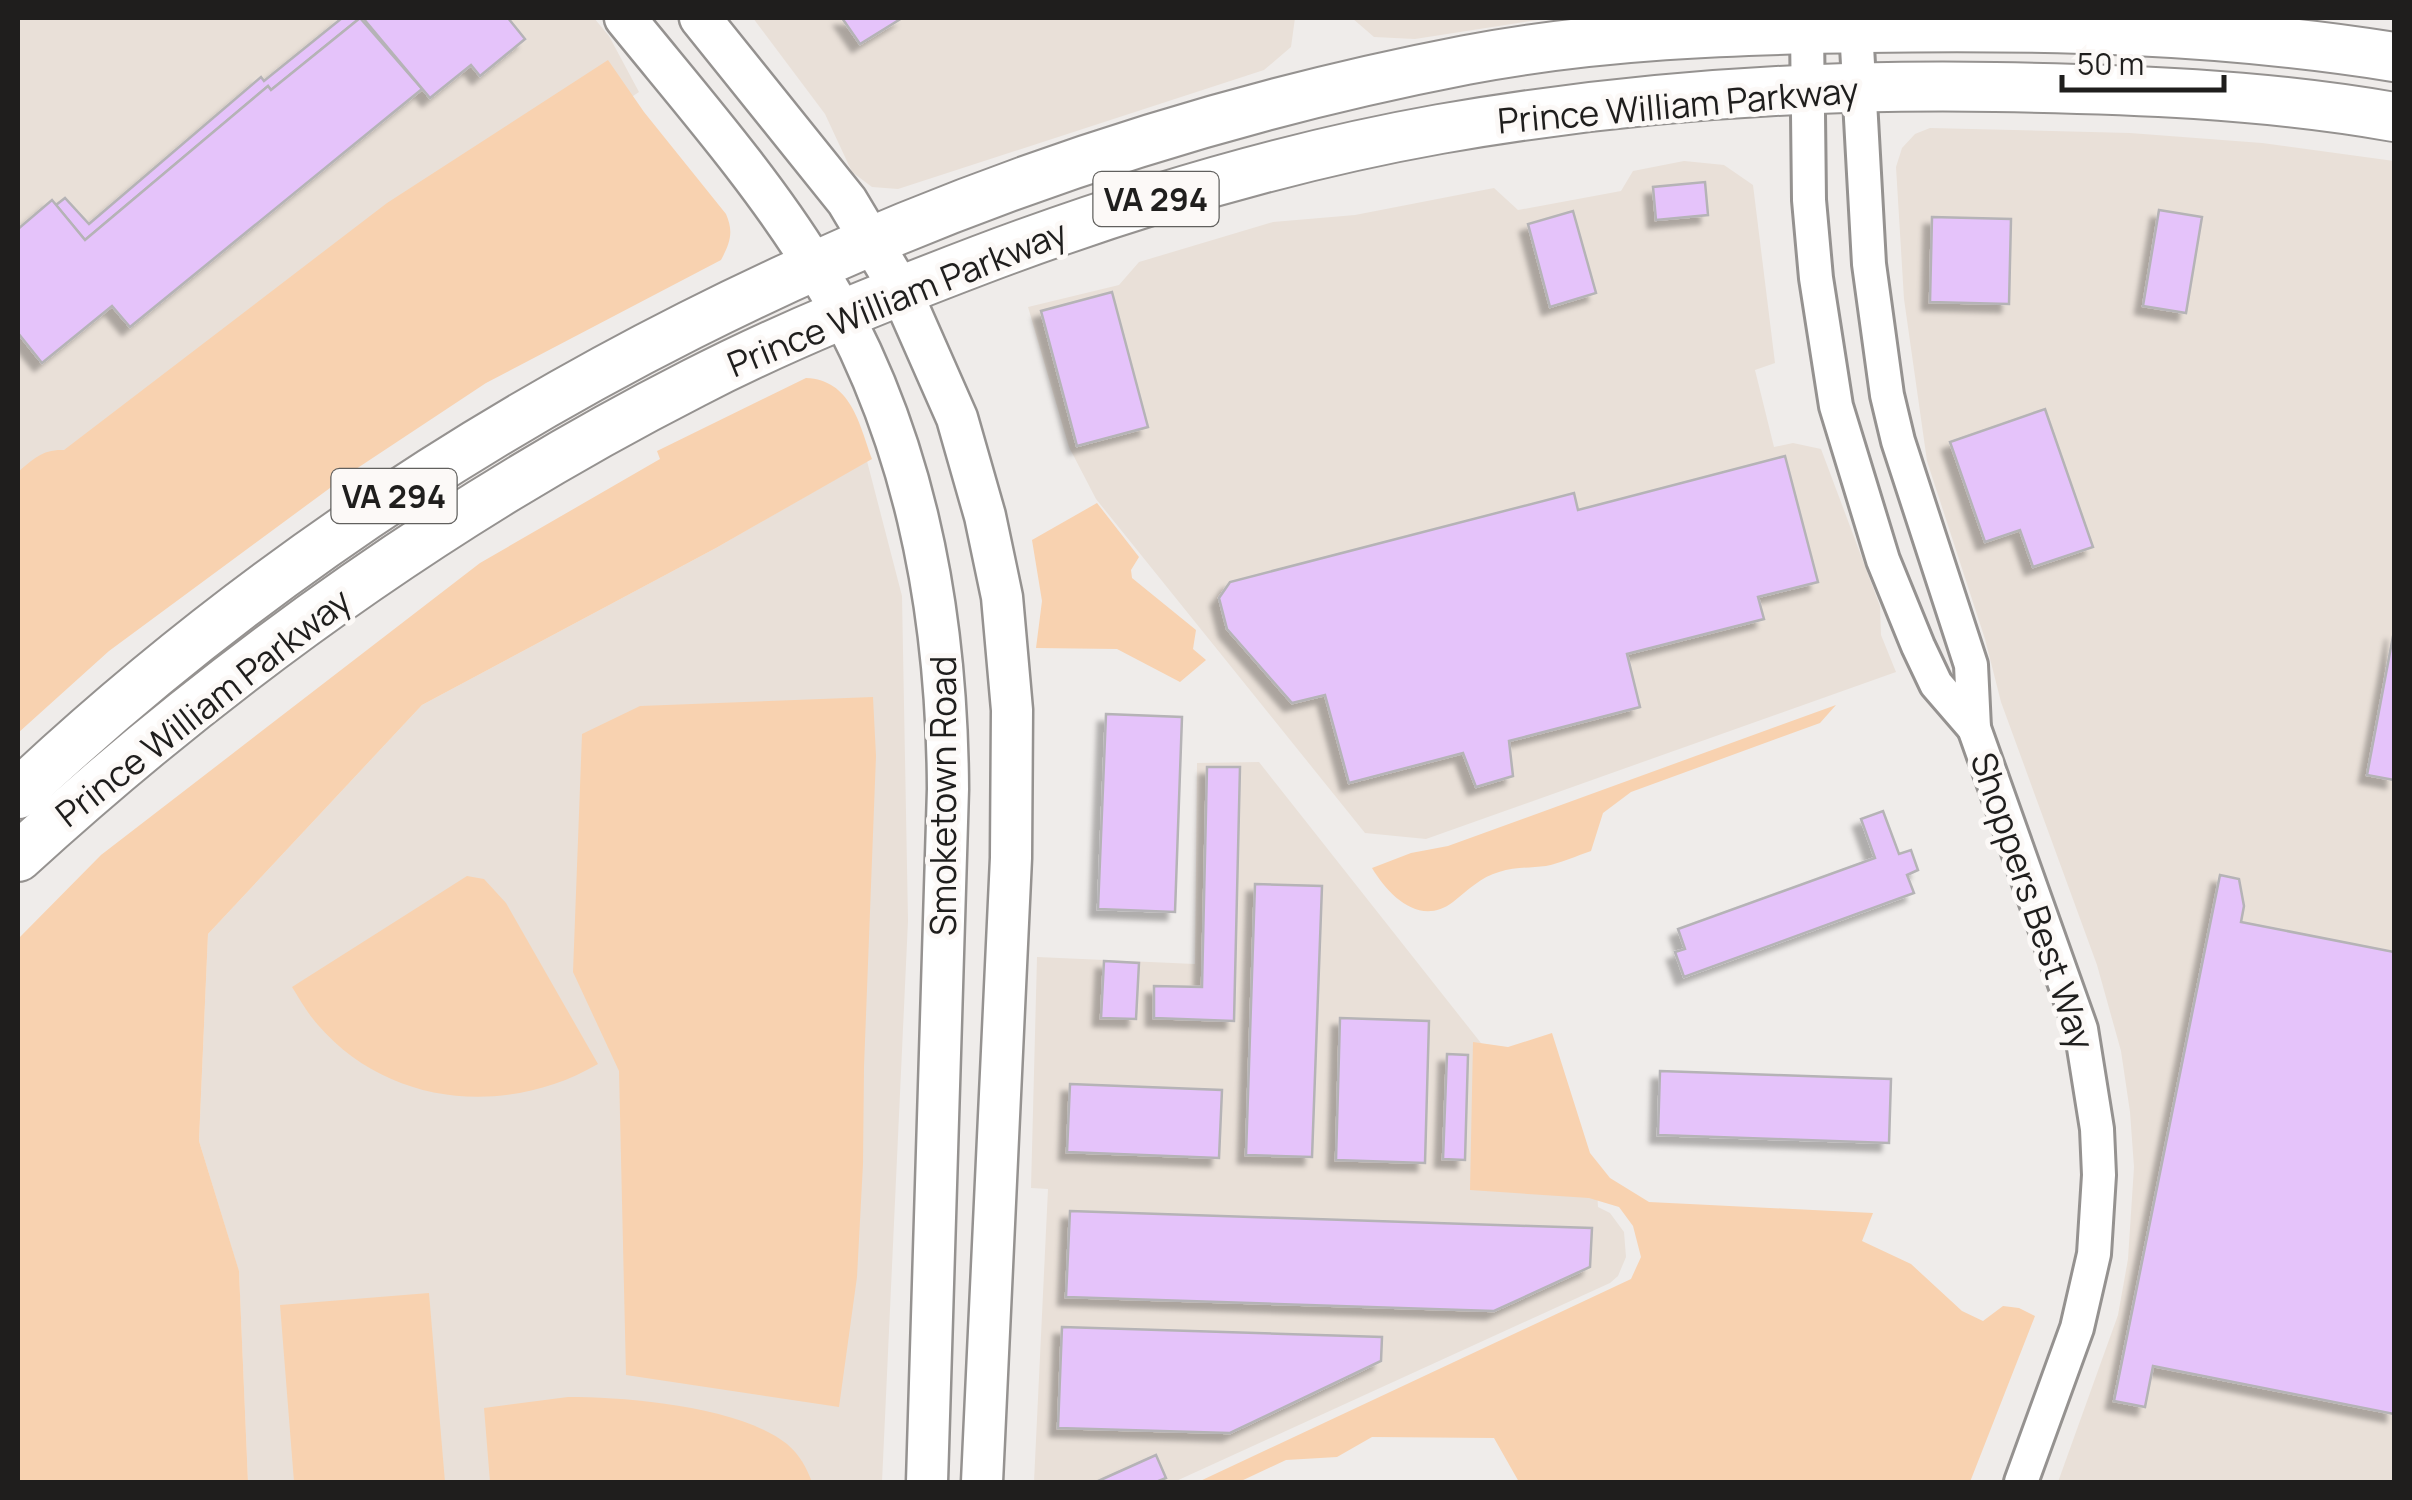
<svg xmlns="http://www.w3.org/2000/svg" width="2412" height="1500" font-family="Manrope,sans-serif">
<style>
.built{fill:#e9e0d8}
.green{fill:#f8d2b0}
.building{fill:#e5c3fa;stroke:#b5b3b6;stroke-width:2.5;filter:url(#shadow)}
.lines{fill:none;stroke-linecap:round;stroke-linejoin:round}
.minor-casing{stroke:#959290;stroke-width:38}
.major-casing{stroke:#959290;stroke-width:45}
.highway-casing{stroke:#959290;stroke-width:52}
.minor{stroke:#fff;stroke-width:32}
.major{stroke:#fff;stroke-width:40}
.highway{stroke:#fff;stroke-width:48}
.labels{text-anchor:middle;dominant-baseline:central;stroke-width:10;stroke-linejoin:round;paint-order:stroke}
.shield{fill:#fcf9f7;stroke:#61605e;stroke-width:2.5}
.shield-label{font-size:32px;font-weight:bold;fill:#1f1e1d}
.street-label{font-size:35px;fill:#1f1e1d;stroke:#fcf9f7}
</style>
<defs>
<filter id="shadow"><feDropShadow dx="-8" dy="8" stdDeviation="2.5" flood-color="#0004"/></filter>
</defs>
<rect width="100%" height="100%" fill="#efecea"/>
<g class="built">
<path d="M18,18H594L609,36L639,92L293,323L18,585Z"/>
<path d="M753,18H1295L1291,47L1264,70L898,189L872,187L852,172L825,114Z"/>
<path d="M1352,18H1550L1415,39L1374,37Z"/>
<path d="M1930,128L2130,133L2262,143L2394,161V1482H2058L2118,1315L2128,1259L2134,1167L2130,1112L2121,1051L2097,965L2001,702L1985,639L1927,461L1904,299L1896,167L1902,148L1915,134Z"/>
<path d="M1684,161L1724,165L1753,185L1775,363L1755,370L1774,447L1793,443L1821,449L1880,606L1881,635L1896,672L1426,839L1365,833L1096,499L1069,447L1028,307L1119,285L1139,262L1273,222L1355,215L1494,188L1518,210L1621,191L1633,171Z"/>
<path d="M867,461L902,596L908,921L882,1482H248L239,1272L199,1141L208,934L422,705L716,548Z"/>
<path d="M1259,762L1597,1190L1598,1207L1610,1213L1624,1232L1626,1257L1618,1276L1610,1283L1174,1482H1034L1048,1189L1031,1188L1037,957L1195,964L1197,763Z"/>
</g>
<g class="green">
<path d="M608,60L644,112L726,214C734,232 730,243 721,260L486,383L353,471L109,651L18,733V472C33,459 43,449 64,450L387,203Z"/>
<path d="M806,378C851,380 859,423 872,459L716,548L422,705L208,934L199,1141L239,1271L248,1482H18V939L101,855L480,563L660,459L657,451Z"/>
<path d="M1097,503L1139,557L1131,570L1132,578L1196,630L1193,649L1206,660L1180,682L1117,649L1036,648L1042,601L1032,540Z"/>
<path d="M873,697L876,756L864,1067L863,1164L857,1277L839,1407L626,1375L619,1071L573,972L582,734L640,706Z"/>
<path d="M1836,705L1820,723L1631,792L1603,813L1591,851C1576,856 1561,863 1546,866C1530,868 1515,867 1499,872C1481,877 1468,890 1453,902C1420,927 1389,896 1372,868L1411,853L1448,846Z"/>
<path d="M467,876L484,879L506,903L598,1064C507,1117 389,1107 318,1025C308,1014 300,1000 292,987Z"/>
<path d="M1552,1033L1590,1153L1610,1178L1649,1202L1873,1213L1862,1241L1911,1264L1962,1311L1983,1321L2003,1306L2019,1308L2035,1316L1970,1482H1519L1494,1438L1372,1437L1337,1457L1286,1460L1239,1482H1198L1631,1279L1641,1257L1633,1226L1619,1207L1589,1198L1470,1190L1473,1042L1508,1047Z"/>
<path d="M429,1293L445,1482H294L280,1305Z"/>
<path d="M568,1397C627,1397 739,1406 787,1444C800,1455 806,1467 812,1482H490L484,1408Z"/>
</g>
<g class="building">
<path d="M342,18H360L271,90L268,86L85,240L56,205L65,198L89,224L261,77L264,81Z"/>
<path d="M360,18L422,89L130,327L112,306L42,363L18,333V229L52,200L85,240L268,86L271,90Z"/>
<path d="M363,18H508L525,39L480,76L471,65L430,98Z"/>
<path d="M842,18H902L860,44Z"/>
<path d="M1705,182L1708,215L1656,220L1653,187Z"/>
<path d="M2159,210L2202,217L2186,313L2143,306Z"/>
<path d="M1573,211L1596,293L1550,307L1528,224Z"/>
<path d="M1932,217L2011,219L2009,304L1930,302Z"/>
<path d="M1112,292L1148,427L1077,446L1041,311Z"/>
<path d="M2045,409L2093,547L2033,567L2020,530L1985,542L1950,442Z"/>
<path d="M1785,456L1818,582L1758,597L1764,619L1627,654L1640,707L1509,741L1513,776L1476,787L1463,753L1349,783L1325,695L1292,703L1227,629L1219,598L1230,582L1574,493L1578,510Z"/>
<path d="M2394,631V780L2367,775Z"/>
<path d="M1106,714L1182,717L1175,912L1098,909Z"/>
<path d="M1207,767H1240L1234,1021L1154,1018V986L1202,987Z"/>
<path d="M1883,811L1899,854L1911,850L1918,870L1907,875L1914,893L1684,977L1675,952L1685,949L1678,929L1875,858L1861,819Z"/>
<path d="M2220,875L2239,879L2244,906L2241,922L2394,952V1414L2153,1366L2145,1407L2114,1401Z"/>
<path d="M1255,884L1322,886L1312,1157L1246,1155Z"/>
<path d="M1104,961L1139,963L1136,1019L1101,1018Z"/>
<path d="M1340,1018L1429,1021L1425,1163L1336,1160Z"/>
<path d="M1447,1054L1468,1055L1465,1160L1443,1159Z"/>
<path d="M1660,1071L1891,1079L1889,1143L1658,1135Z"/>
<path d="M1070,1084L1222,1090L1219,1158L1067,1152Z"/>
<path d="M1070,1211L1592,1228L1590,1267L1494,1311L1066,1297Z"/>
<path d="M1062,1327L1382,1337L1381,1361L1230,1433L1058,1428Z"/>
<path d="M1156,1455L1166,1478L1156,1482H1096Z"/>
</g>
<g class="lines">
<g class="minor-casing">
<g id="minor">
<path d="M1856,28L1869,264L1887,395L1898,441L1971,665L1974,728L2081,1029L2097,1129L2099,1175L2094,1254L2077,1328L2021,1482"/>
<path d="M1807,29L1809,200L1816,278L1836,406L1883,560L1918,646L1936,684L1974,728"/>
</g>
</g>
<g class="major-casing">
<g id="major">
<path d="M625,18C689,97 761,179 814,265C913,424 947,605 948,789L927,1482"/>
<path d="M700,18L847,201L901,291L957,418L985,516L1002,597L1012,710L1011,858L982,1482"/>
</g>
</g>
<g class="highway-casing">
<g id="highway">
<path d="M18,794C417,419 928,164 1466,60C1597,35 1731,30 1865,28C2042,25 2219,29 2394,57"/>
<path d="M18,857C223,670 447,509 694,383C787,335 883,297 980,260C1128,204 1283,157 1440,129C1623,97 1809,84 1995,87C2128,89 2263,94 2394,117"/>
</g>
</g>
<use href="#minor" class="minor"/>
<use href="#major" class="major"/>
<use href="#highway" class="highway"/>
</g>
<g class="labels">
<g class="shield">
<rect x="1093.5" y="172" width="125" height="54" rx="8"/>
<rect x="331.5" y="469" width="125" height="54" rx="8"/>
</g>
<g class="shield-label">
<text x="1156" y="199">VA 294</text>
<text x="394" y="496">VA 294</text>
</g>
<g class="street-label">
<text transform="translate(1678 105) rotate(-5)">Prince William Parkway</text>
<text transform="translate(897 298) rotate(-22)">Prince William Parkway</text>
<text transform="translate(203 707) rotate(-38)">Prince William Parkway</text>
<text transform="translate(943 796) rotate(-90)">Smoketown Road</text>
<text transform="translate(2033 901) rotate(71)">Shoppers Best Way</text>
</g>
</g>
<rect width="2412" height="1500" fill="none" stroke="#1f1e1d" stroke-width="40"/>
<path d="M2062 75v15h162v-15" fill="none" stroke="#1f1e1d" stroke-width="5"/>
<text x="2077" y="75" font-size="30" fill="#1f1e1d" stroke="#fcf9f7" stroke-width="8" paint-order="stroke">50 m</text>
</svg>
